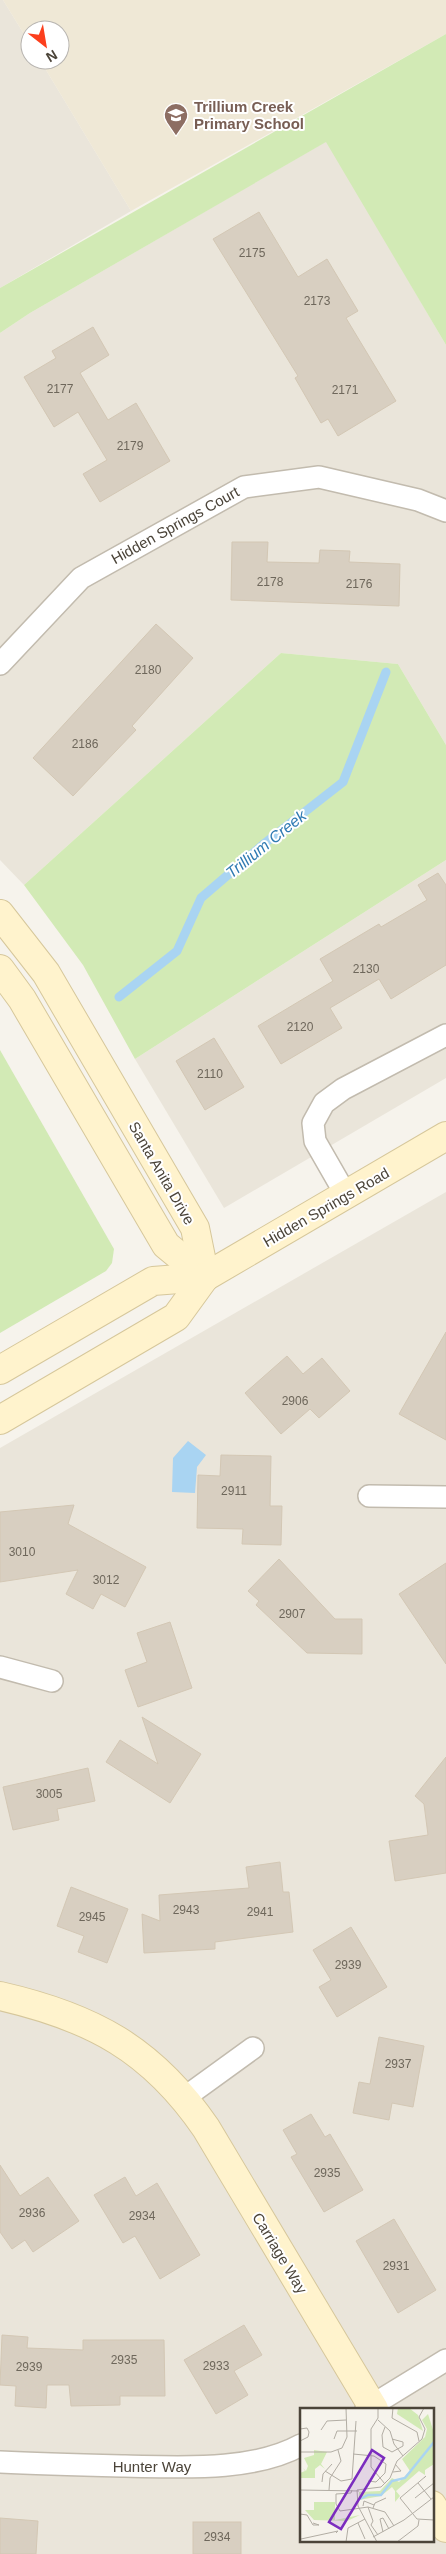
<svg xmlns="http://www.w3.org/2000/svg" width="446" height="2554" font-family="Helvetica,sans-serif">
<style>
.residential{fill:#eae5da;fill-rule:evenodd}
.education{fill:#efe8d6}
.green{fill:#d2eab5}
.water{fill:#a9d4f2}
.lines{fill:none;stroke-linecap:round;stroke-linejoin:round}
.stream{stroke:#a9d4f2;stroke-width:9}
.building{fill:#d8cfc1;stroke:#d3c7b4}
.street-casing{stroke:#c2bbae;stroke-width:24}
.secondary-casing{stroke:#d6c79b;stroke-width:30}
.street{stroke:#fff;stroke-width:21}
.secondary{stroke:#fff3cd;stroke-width:28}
.labels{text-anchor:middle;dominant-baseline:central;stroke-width:4;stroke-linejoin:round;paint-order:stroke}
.number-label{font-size:12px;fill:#6e675b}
.education-label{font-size:15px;font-weight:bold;fill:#785e54;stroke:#fff;text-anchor:start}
.street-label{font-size:15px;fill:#4b4439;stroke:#fff}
.water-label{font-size:16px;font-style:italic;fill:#2e7ab2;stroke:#fff}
.inset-river{fill:none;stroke:#a9d4f2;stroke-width:2.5}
.inset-road{fill:none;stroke:#b2ada4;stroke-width:1}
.view{fill:#7b2cbf;fill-opacity:0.15;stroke:#7b2cbf;stroke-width:2.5}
.inset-edge{fill:none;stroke:#4b4439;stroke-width:2.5}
</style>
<rect width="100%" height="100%" fill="#f6f3ec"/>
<g class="residential">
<path d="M0,0H3L30,44V60H40L131,211L0,288Z"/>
<path d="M327,141L446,345V745L398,664L281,653L24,885L0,860V333L30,313Z"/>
<path d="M446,860V1078L224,1208L135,1059Z"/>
<path d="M446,1192V2554H0V1448ZM301,2409H432V2540H301Z"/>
</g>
<path class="education" d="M3,0H446V34L131,211L40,60H60V30H30V44Z"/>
<g class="green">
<path d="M446,34V345L326,142L30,313L0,333V288Z"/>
<path d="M281,653L398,664L446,745V860L135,1059L83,965L24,885Z"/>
<path d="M0,1050L114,1249L112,1263L106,1271L0,1333Z"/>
</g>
<path class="water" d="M188,1441L206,1455L197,1467L195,1493L172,1492L173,1458Z"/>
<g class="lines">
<path class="stream" d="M119,997L177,951L201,898L265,843L343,782L386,672"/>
</g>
<g class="building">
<path d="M259,212L298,277L327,259L358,311L346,318L396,401L338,436L328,419L321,423L295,378L298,376L213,239Z"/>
<path d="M93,327L109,355L80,373L108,420L136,403L170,461L100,502L83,474L107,460L78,412L54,427L24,377L56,358L52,351Z"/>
<path d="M232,542H268L267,562L319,563L320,550L350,551L349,562L400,564L399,606L231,600Z"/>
<path d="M156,624L193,658L132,726L136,730L73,796L33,758Z"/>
<path d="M438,873L446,885V965L391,999L379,979L330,1008L342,1028L281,1064L258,1026L333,981L320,959L379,924L381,927L427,900L418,885Z"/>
<path d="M214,1038L244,1087L205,1110L176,1061Z"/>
<path d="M446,1332V1440L399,1414Z"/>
<path d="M287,1356L303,1374L322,1358L350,1391L319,1418L310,1409L281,1434L245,1393Z"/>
<path d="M221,1455L271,1456L270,1506H282L281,1545L242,1544L243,1529L197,1528L198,1475L220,1476Z"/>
<path d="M74,1505L68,1524L146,1567L125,1607L101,1594L93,1609L66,1594L78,1570L0,1582V1512Z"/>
<path d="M279,1559L335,1619H362V1654L307,1653L256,1605L259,1601L248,1591Z"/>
<path d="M446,1563V1664L399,1594Z"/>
<path d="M170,1622L192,1688L138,1707L125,1670L147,1662L137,1633Z"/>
<path d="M142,1717L201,1754L170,1803L106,1762L120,1740L158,1764Z"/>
<path d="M446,1757V1873L395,1881L389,1841L428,1835L424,1804L415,1796Z"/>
<path d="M88,1768L95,1801L57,1809L59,1820L13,1830L3,1787Z"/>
<path d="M280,1862L283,1892H289L293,1932L215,1942V1949L144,1953L142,1914L160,1921L159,1895L249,1888L246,1867Z"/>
<path d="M71,1887L128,1909L107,1963L78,1952L84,1936L57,1926Z"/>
<path d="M351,1927L387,1987L337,2017L319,1987L331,1980L313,1950Z"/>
<path d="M379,2037L424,2046L413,2107L392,2103L389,2120L353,2113L359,2082L370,2084Z"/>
<path d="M311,2114L325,2137L330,2134L363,2190L324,2212L291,2157L297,2154L283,2130Z"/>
<path d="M0,2165L20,2196L48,2177L79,2221L33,2252L25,2240L12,2249L0,2232Z"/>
<path d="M125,2177L136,2196L157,2183L200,2255L160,2279L135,2236L123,2243L94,2195Z"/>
<path d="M394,2219L436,2290L398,2313L356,2241Z"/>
<path d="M244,2325L262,2355L234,2371L248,2395L216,2414L184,2360Z"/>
<path d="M2,2335L28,2337L27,2348L83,2350V2340H164L165,2396H120V2405L71,2406L69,2385H47L46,2408L15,2406L16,2386L0,2385Z"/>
<path d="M0,2518L38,2521L36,2554H0Z"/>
<rect x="193" y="2522" width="48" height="32"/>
</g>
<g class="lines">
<g class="street-casing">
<g id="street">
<path d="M0,664L81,578L244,487L319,477L418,500L446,511"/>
<path d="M346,1195L315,1141L313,1123L324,1103L343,1089L446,1035"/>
<path d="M369,1496L446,1497"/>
<path d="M0,1667L52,1681"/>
<path d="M184,2098L253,2048"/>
<path d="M366,2409L446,2360"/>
<path d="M0,2462C42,2464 84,2465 125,2466C180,2467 252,2472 301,2445"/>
</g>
</g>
<g class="secondary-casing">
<g id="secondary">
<path d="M0,914L46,973L195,1228L205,1277"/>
<path d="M0,969L22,999L166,1245L205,1277"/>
<path d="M0,1370L153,1281L205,1277L446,1136"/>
<path d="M0,1420L176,1317L205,1277"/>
<path d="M0,1996C92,2017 152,2049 206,2128L374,2409"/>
<path d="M432,2505L446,2528"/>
</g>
</g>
<use href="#street" class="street"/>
<use href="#secondary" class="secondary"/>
</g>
<defs>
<g id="school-pin" transform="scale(1.25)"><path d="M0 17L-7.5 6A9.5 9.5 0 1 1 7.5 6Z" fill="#8d6e63" stroke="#fff"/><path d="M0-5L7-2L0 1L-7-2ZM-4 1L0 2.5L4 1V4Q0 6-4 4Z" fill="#fff"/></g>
</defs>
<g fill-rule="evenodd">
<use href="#school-pin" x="176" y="115"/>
</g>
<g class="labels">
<g class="number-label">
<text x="252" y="253">2175</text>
<text x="317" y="301">2173</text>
<text x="60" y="389">2177</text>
<text x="345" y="390">2171</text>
<text x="130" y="446">2179</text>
<text x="270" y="582">2178</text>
<text x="359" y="584">2176</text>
<text x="148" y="670">2180</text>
<text x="85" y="744">2186</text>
<text x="366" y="969">2130</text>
<text x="300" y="1027">2120</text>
<text x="210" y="1074">2110</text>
<text x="295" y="1401">2906</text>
<text x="234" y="1491">2911</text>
<text x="22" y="1552">3010</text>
<text x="106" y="1580">3012</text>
<text x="292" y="1614">2907</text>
<text x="49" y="1794">3005</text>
<text x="186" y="1910">2943</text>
<text x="260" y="1912">2941</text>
<text x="92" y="1917">2945</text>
<text x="348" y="1965">2939</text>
<text x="398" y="2064">2937</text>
<text x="327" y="2173">2935</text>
<text x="32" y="2213">2936</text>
<text x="142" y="2216">2934</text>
<text x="396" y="2266">2931</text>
<text x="124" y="2360">2935</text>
<text x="216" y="2366">2933</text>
<text x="29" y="2367">2939</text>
<text x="217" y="2537">2934</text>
</g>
<g class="education-label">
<text x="194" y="106">Trillium Creek<tspan x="194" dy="17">Primary School</tspan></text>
</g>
<g class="street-label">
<text transform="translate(175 525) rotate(-29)">Hidden Springs Court</text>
<text transform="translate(162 1173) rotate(60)">Santa Anita Drive</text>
<text transform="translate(326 1207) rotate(-30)">Hidden Springs Road</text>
<text transform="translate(280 2253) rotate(59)">Carriage Way</text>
<text x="152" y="2466">Hunter Way</text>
</g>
<g class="water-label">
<text transform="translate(266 844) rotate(-39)">Trillium Creek</text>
</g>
</g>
<g transform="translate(300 2408)">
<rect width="134" height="134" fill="#f6f3ec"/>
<path d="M98,0H109L118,7L123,23L97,6ZM128,6L134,25V56L125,62V67L119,63L96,83L100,88L95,94L107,108L95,94V83L92,79L81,88L59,92V84L80,83L92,70L99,74L110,63L102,51L125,29L127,21L122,12ZM14,42L27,44L21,56L25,61L20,57L15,61V70H0V65L5,63L3,60L6,63L8,58L4,50L14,47ZM14,94H35V112L60,107L47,113L14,112L5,102H14Z" fill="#d2eab5"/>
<path class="inset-river" d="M60,91L68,87H81L92,73L105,70L134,34"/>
<path class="inset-road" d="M78,0V10L71,21V59L85,76M93,0L92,10L117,24L119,33M78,12L90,23L94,36L103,48M85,19L82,27L83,39L92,44L103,38V34L92,31M0,21L7,20L9,24L8,29L0,33M21,22L27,13L46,12M34,31L37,23H57M0,44H31L42,40L47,29L46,0M53,46L74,48L86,56L85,65L76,74L68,73M25,63L41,73L52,71L56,13M93,64L101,63L95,56M124,70L126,68L100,90L117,111L134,112M22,74L23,66L32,56M118,75L131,91M0,82L59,83M29,82L30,70L41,53L38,42M52,82L51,85L36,86V96L40,103L68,99L85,104L94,118M57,82L81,79L90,70L97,53L122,31L125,21L119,9L124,0M57,82L58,98L77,134M115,90L134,75M63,98L64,93L74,97M68,99L73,113L71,117L78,127M73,100L75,95L86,90M0,106L7,107L13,117H19L13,115M58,115L65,131M83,124L80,111L83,110L89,121M73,129L104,112L134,89M1,131L38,123L36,125M46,134L48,120L65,111M97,134L118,118L119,112"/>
<path class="view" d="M72,42L84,50L41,121L29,114Z"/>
<rect width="134" height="134" class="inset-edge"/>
</g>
<g transform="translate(45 45) rotate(149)"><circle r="24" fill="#ffffff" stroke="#b7b4b0"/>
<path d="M0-4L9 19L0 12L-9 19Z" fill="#fc3f1d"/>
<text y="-8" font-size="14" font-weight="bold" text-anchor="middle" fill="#4b4439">N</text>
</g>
</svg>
